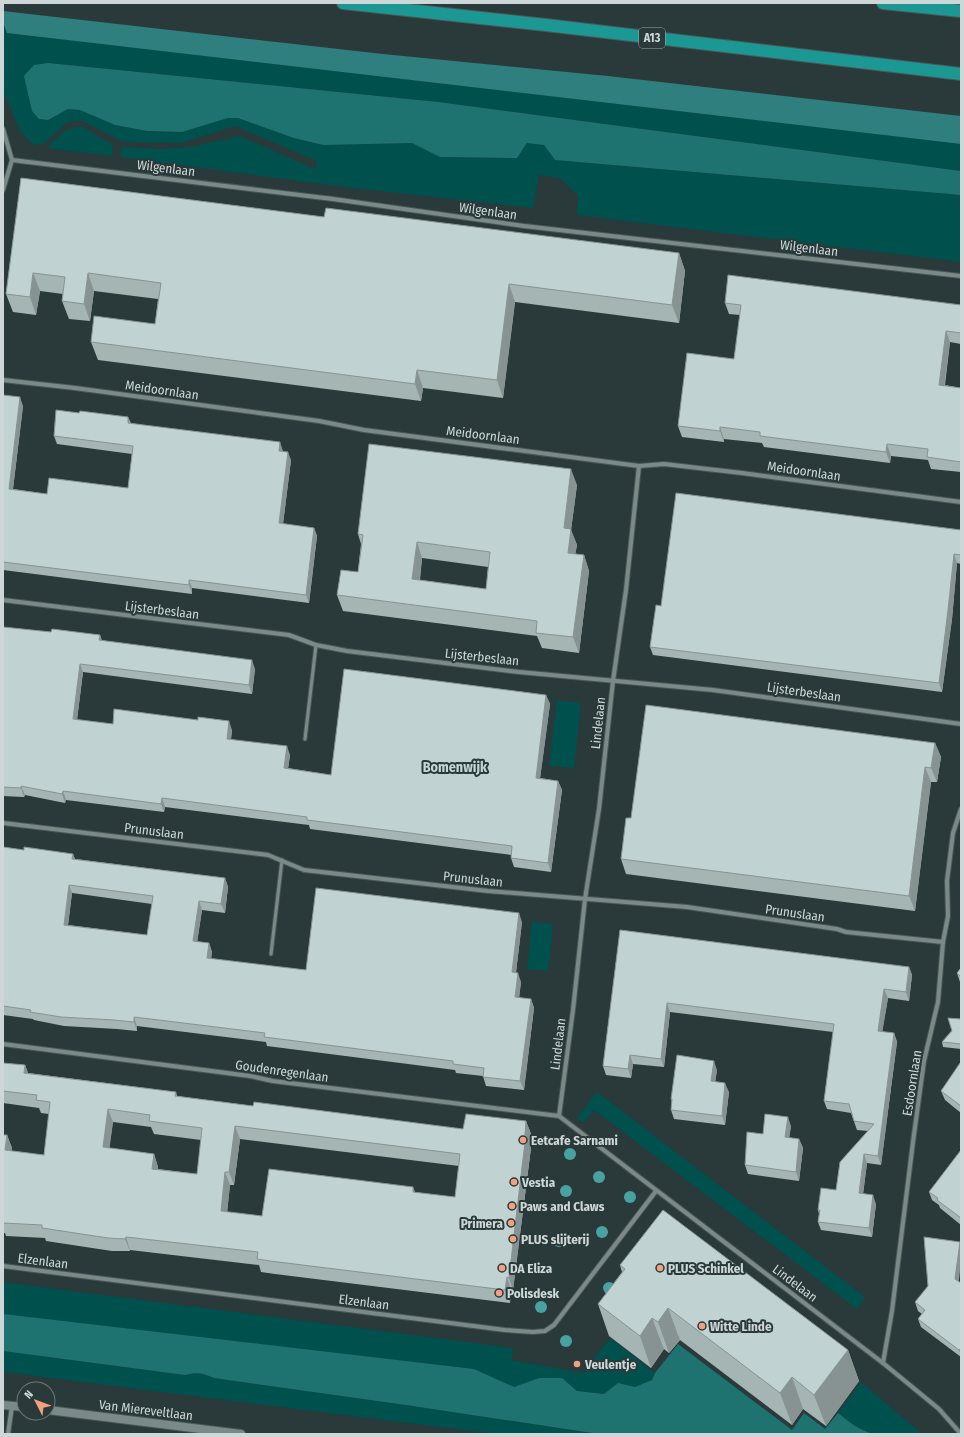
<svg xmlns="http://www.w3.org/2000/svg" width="964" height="1437" font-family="'Fira Sans Condensed',sans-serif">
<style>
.green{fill:#00504e}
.forest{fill:#2e7f7e}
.water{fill:#1e7371}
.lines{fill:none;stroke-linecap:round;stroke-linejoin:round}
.lane-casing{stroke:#4a5757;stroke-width:5}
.street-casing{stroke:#4a5757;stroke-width:6}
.secondary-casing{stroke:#4a5757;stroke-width:10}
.highway-casing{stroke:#4a5757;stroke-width:14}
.lane{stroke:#798a89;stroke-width:3}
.street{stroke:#798a89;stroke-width:4}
.secondary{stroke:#798a89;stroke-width:8}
.highway{stroke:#1b9794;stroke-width:12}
.tree{fill:#48a2a0}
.wall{fill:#a5b5b4;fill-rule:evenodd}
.shaded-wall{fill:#869392}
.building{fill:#c0d2d1;stroke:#869392;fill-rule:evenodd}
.poi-dot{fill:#f2a07f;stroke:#2a3939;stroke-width:1.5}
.labels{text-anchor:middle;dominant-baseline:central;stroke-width:4;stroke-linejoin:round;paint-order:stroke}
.shield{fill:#2a3939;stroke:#9da8a8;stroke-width:1}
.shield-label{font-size:12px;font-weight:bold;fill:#ced7d7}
.street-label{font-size:13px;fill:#ced7d7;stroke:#2a3939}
.poi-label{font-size:13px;font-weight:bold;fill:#ced7d7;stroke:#2a3939;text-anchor:start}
.neighbourhood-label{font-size:14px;font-weight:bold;fill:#c5d7d6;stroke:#2a3939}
</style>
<rect width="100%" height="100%" fill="#2a3939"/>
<g class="green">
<path d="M3,22L7,33L961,144V171L438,102L48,63L34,65L32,111L39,119L48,120L68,109L80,110L115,125L147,131L182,132L228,118H238L294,138L323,145L412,143L440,157L517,158L527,143L544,145L555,160L961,195V262L577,215L578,196L560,178L539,175L533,208L344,187L121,157V147L162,149L190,147L240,136L315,169L317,161L235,126L181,143L129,142L119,140L83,121H69L43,144L33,145L20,131L3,90Z"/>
<path d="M74,127H83L97,136L113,144L112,156L47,148L63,132Z"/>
<path d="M557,700L581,703L574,768L549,766Z"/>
<path d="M532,922L553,924L548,971L527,969Z"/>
<path d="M597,1092L865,1297L857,1309L594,1110L583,1123L577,1118Z"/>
<path d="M3,1282L513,1348L512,1360L583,1373L610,1338L655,1373L652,1380L635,1387L618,1383L604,1394L577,1391L562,1378H539L514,1387L474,1369L148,1332L3,1317Z"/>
<path d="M3,1351L185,1375C197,1372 203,1373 214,1378L406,1405L599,1434H495L3,1372Z"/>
<path d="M861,1382L922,1434H873C859,1430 849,1422 838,1413Z"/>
</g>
<path class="forest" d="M3,11L383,54L608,76L961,116V144L7,33L3,22Z"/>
<g class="water">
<path d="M48,63L438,102L961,171V195L555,160L544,145L527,143L517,158L440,157L412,143L323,145L294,138L238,118H228L182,132L147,131L115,125L80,110L68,109L48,120L39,119L32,111L24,76L34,65Z"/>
<path d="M3,1314L474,1369L514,1387L539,1378H562L577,1391L604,1394L618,1383L635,1387L652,1380L655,1373L678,1344L792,1430L804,1413L825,1429L838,1413C849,1422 859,1430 873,1434H599L406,1405L214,1378C203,1373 197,1372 185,1375L3,1351Z"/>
</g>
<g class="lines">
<g class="lane-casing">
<g id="lane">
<path d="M305,739L316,645"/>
<path d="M271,954L282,860"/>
</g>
</g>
<g class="street-casing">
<g id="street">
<path d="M3,129L12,160L3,190"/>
<path d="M12,160L333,199L524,226L961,276"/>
<path d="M3,380L75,388L319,421L364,430L639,466L664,464L742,473L961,502"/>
<path d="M639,466L626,590L613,681L599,809L585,899L573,1010L559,1116L883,1363L939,1409L961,1434"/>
<path d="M3,600L289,635L316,645L347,651L519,672L713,690L961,724"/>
<path d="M3,823L268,855L304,870L488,891L687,907L837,929L846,932L943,942"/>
<path d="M3,1044L250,1076L273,1081L559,1116"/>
<path d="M3,1266L505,1330L533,1332L545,1331L554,1325L656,1191"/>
<path d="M883,1363L892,1311L913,1142L924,1061L938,1002L943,942L948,916L947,881L953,833L961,809"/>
<path d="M8,1434L12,1406"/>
</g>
</g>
<g class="secondary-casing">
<g id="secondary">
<path d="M3,1405L24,1407"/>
<path d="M48,1410L241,1434"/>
</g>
</g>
<g class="highway-casing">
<g id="highway">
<path d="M343,3L546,25L961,74"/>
<path d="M883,3L961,11"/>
</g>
</g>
<use href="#lane" class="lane"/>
<use href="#street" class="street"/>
<use href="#secondary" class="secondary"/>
<use href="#highway" class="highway"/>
</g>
<g class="tree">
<circle cx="570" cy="1154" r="6"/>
<circle cx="599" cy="1177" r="6"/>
<circle cx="566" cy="1191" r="6"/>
<circle cx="630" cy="1197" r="6"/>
<circle cx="602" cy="1232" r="6"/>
<circle cx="559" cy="1241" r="6"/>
<circle cx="609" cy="1288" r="6"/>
<circle cx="541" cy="1307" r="6"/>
<circle cx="566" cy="1341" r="6"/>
</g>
<g class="wall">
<path d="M21,178L324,217L679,253L685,271L679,323L515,302L503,398L423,388L421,401L98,360L91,342L155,324L158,299L94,291L90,321L69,319L62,301L63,294L40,291L36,315L13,312L6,294Z"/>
<path d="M725,303L961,305V344L950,342L945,385L961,388V472L931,469L928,460L891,456L890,463L764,447L762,443L724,439V442L682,437L678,426L734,359L740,315L729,314Z"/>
<path d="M3,395L23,406L13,489L47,494L128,488L132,454L57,444L54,436L128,417L131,423L283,451L291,460L283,524L314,528L317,536L309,603L192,588V594L3,570Z"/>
<path d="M577,485L571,530L577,545L575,554L584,555L589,571L579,653L542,648L537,636L343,611L337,595L358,572L361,544L358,534ZM422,558L488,567L486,589L420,580Z"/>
<path d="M961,530V564L957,563L952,619L942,692L653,655L650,647L661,606Z"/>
<path d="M3,627L51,632L100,635L102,641L255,669L252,694L83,672L77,720L113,724L232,730L231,739L290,755L288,768L331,775L546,695L550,704L540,778L558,781L562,790L551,872L514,867L511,858V855L310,829L309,825L165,807L164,812L66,800L65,803L25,795L24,797L3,796Z"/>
<path d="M935,743L941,757L937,782H931L915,911L626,874L621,859L631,818Z"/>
<path d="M3,847L24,850L73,854L75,859L225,878L228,887L225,913L202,910L197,942L209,943L212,952L211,959L306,970L522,922L516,972L521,982L519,998L531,999L534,1008L524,1090L486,1086L483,1076L456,1073L455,1070L267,1046L266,1042L137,1026V1031L117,1029L64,1026L34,1020L33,1019L3,1015ZM72,893L152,904L147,935L68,925Z"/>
<path d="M620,930L909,967L912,975L909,1001L888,998L882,1032L894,1033L897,1042L881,1165L867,1163L863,1194L876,1204L872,1237L821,1230L818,1222L819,1214L818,1210L836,1190L868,1131L857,1130L851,1113L827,1109L824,1101L833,1032L670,1012L664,1067L633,1064L631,1078L606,1075L603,1066Z"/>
<path d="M961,968V983L960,982L957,973Z"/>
<path d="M961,1019V1049L943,1047L942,1042Z"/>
<path d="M3,1063L25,1065L28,1073L176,1092L177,1096L253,1106L463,1129L526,1121L531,1134L530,1144L531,1148L513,1290H511L510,1303L275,1274L261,1272L259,1265L130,1250V1251H112L46,1241L45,1238L6,1236L5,1233H3V1135H7L12,1148L11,1151L44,1155L49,1114L41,1113L39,1108L3,1103ZM113,1122L151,1127L154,1134L201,1140L197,1174L158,1169V1167L154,1154L109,1148ZM240,1139L459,1166L455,1197L415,1193L413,1187L262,1216L227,1212L230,1185H234Z"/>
<path d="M961,1064V1113L945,1100L941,1091Z"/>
<path d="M717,1070L715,1082L729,1092L725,1125L674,1119L671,1110L672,1102L671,1099Z"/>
<path d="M791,1126L789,1138L799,1139L803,1148L799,1181L748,1174L745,1165L763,1134Z"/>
<path d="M961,1150V1225L940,1208L939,1205L932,1200L929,1192Z"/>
<path d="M620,1265L848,1350L859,1381L826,1426L803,1409L792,1425L680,1340L669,1353L664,1349L651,1368L609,1336L598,1304L622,1272Z"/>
<path d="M959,1282L961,1283V1357L921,1327L918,1319L922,1314L918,1311L915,1302Z"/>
</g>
<g class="shaded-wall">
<path d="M679,253L685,271L679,323L672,305Z"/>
<path d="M33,273L40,291L36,315L30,297Z"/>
<path d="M88,273L94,291L90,321L84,304Z"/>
<path d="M509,284L515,302L503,398L497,380Z"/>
<path d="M946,331L950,342L943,396L939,385Z"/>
<path d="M417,370L423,388L421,401L415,384Z"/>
<path d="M20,397L23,406L12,497L9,489Z"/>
<path d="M128,417L131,426L128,423Z"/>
<path d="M720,427L724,439V442L720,431Z"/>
<path d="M280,442L283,451L282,459L279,451Z"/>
<path d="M887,444L891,456L890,463L886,452Z"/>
<path d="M288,452L291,460L282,532L279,523Z"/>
<path d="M571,469L577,485L571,530L577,545L573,569L568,553L564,528Z"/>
<path d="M314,528L317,536L309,603L306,595Z"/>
<path d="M417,542L422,558L418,595L412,579Z"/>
<path d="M954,554L957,563L952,619L942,692L939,683Z"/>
<path d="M584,555L589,571L579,653L573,637Z"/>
<path d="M189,580L192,588V594L189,585Z"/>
<path d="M100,635L103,644L99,640Z"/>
<path d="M252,660L255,669L252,694L249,685Z"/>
<path d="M80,664L83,672L76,728L73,719Z"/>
<path d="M546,695L550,704L539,787L536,778Z"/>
<path d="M229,721L232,730L230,748L227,739Z"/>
<path d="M935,743L941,757L937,782L931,768Z"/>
<path d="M287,746L290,755L287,777L284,768Z"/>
<path d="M925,767L931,782L915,911L909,896Z"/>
<path d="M558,781L562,790L551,872L548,863Z"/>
<path d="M21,786L25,795L24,797L21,788Z"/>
<path d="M63,791L66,800L65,803L62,794Z"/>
<path d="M162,798L165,807L164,812L161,804Z"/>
<path d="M73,854L76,862L72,859Z"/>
<path d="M225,878L228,887L225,913L221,904Z"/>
<path d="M69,885L72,893L67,934L64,925Z"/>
<path d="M199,901L202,910L196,950L193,941Z"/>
<path d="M519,913L522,922L515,981L512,972Z"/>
<path d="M209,943L212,952L210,967L207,958Z"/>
<path d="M909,967L912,975L909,1001L906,992Z"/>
<path d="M518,973L521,982L518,1006L515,997Z"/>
<path d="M884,989L888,998L881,1040L878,1031Z"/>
<path d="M531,999L534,1008L524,1090L520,1081Z"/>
<path d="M667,1003L670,1012L664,1067L661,1059Z"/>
<path d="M134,1017L137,1026V1031L134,1022Z"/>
<path d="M894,1033L897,1042L881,1165L878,1156Z"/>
<path d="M630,1055L633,1064L631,1078L628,1069Z"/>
<path d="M714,1061L717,1070L714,1090L711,1081Z"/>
<path d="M25,1065L30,1078L24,1073Z"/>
<path d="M725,1083L729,1092L725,1125L722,1116Z"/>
<path d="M108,1109L113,1122L108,1160L103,1147Z"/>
<path d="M788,1117L791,1126L788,1146L785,1137Z"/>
<path d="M526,1121L531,1134L530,1144L531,1148L513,1290L509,1278Z"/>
<path d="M235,1126L240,1139L234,1185L229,1172Z"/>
<path d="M7,1135L12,1148L10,1163L5,1150Z"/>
<path d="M799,1139L803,1148L799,1181L796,1172Z"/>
<path d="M154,1154L158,1167L157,1182L152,1169Z"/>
<path d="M864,1154L867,1163L862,1202L859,1193Z"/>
<path d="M225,1172L230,1185L226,1224L221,1211Z"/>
<path d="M413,1187L418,1200L413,1192Z"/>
<path d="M873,1195L876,1204L872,1237L869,1228Z"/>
<path d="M126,1237L130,1250V1251L125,1239Z"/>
<path d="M960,1242L961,1245V1263L958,1287L955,1279Z"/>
<path d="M507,1277L511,1290L510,1303L505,1290Z"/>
<path d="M668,1308L680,1340L669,1353L658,1322Z"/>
<path d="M652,1318L664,1349L651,1368L640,1336Z"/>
<path d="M961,1348V1355L959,1350Z"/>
<path d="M848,1350L859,1381L826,1426L814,1395Z"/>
<path d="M792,1377L803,1409L792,1425L780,1393Z"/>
</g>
<g class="building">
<path d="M21,178L324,217L326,208L679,253L672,305L509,284L497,380L417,370L415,384L91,342L94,316L155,324L161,283L88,273L84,304L62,301L65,277L33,273L30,297L6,294Z"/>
<path d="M728,275L961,305V333L946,331L939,385L961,388V462L927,457L928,449L887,444L886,452L760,436V432L720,427V431L678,426L687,353L734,359L741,305L725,303Z"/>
<path d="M3,395L20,397L9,489L47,494L49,478L128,488L133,446L54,436L56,410L79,413L80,411L128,417V423L280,442L279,451L288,452L279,523L314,528L306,595L189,580V585L3,562Z"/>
<path d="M369,444L571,469L564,528L571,529L568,553L584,555L573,637L536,633L537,621L337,595L341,570L358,572L363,535L358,534ZM417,542L490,552L486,589L412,579Z"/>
<path d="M676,493L961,530V555L954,554L948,610L939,683L650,647L656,605L661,606Z"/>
<path d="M3,627L51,632L52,629L100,635L99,640L252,660L249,685L80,664L73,719L113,724L114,709L198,720V717L229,721L227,739L287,746L284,768L331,775L344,669L546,695L536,778L558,781L548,863L511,858L512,846L307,820V817L162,798L161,804L63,791L62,794L21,786V788L3,787Z"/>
<path d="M646,705L935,743L931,768L925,767L909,896L621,859L626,818H631Z"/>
<path d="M3,847L24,850V847L73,854L72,859L225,878L221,904L199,901L193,941L209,943L207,958L306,970L316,888L519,913L512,972L518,973L515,997L531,999L520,1081L483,1077L484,1068L453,1064V1061L264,1037L265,1033L134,1017V1022L114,1020L61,1017L30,1012L31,1010L3,1006ZM69,885L153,896L147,935L64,925Z"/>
<path d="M620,930L909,967L906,992L884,989L878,1031L894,1033L878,1156L864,1154L859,1193L873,1195L869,1228L818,1222L820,1210H818L821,1188L836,1190L840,1162L874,1124L854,1121L849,1104L824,1101L834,1024L667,1003L661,1059L630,1055L628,1069L603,1066Z"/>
<path d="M961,968V977L957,973Z"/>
<path d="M948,1018L961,1019V1044L942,1042L952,1031Z"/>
<path d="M677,1055L714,1061L711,1081L725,1083L722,1116L671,1110L672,1099H671Z"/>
<path d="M3,1063L25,1065L24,1073L176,1092L175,1096L253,1106L254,1102L463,1129L466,1114L526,1121L525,1135H526L522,1167L509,1278L507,1277L505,1290L270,1261L257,1259L258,1252L126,1237L125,1239L108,1238L42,1228V1225L3,1223V1135H7L5,1150L44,1155L50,1102L36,1100L37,1095L3,1091ZM108,1109L150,1115L149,1121L202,1128L197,1174L152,1169L154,1154L103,1147ZM235,1126L460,1154L455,1197L413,1192V1187L269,1169L262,1216L221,1211L225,1172H229Z"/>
<path d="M960,1063L961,1064V1106L941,1091Z"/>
<path d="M765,1114L788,1117L785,1137L799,1139L796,1172L745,1165L747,1132L763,1134Z"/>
<path d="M961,1150V1218L937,1200L938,1198L929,1192Z"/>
<path d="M663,1210L848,1350L814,1395L792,1377L780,1393L668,1308L658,1322L652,1318L640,1336L598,1304L625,1269L620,1265Z"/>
<path d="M924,1237L960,1242L955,1279L961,1283V1348L959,1350L918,1319L925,1310L915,1302L928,1286Z"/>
</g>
<g class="poi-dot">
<circle cx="523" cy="1140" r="4"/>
<circle cx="514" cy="1182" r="4"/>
<circle cx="512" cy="1206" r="4"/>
<circle cx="511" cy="1223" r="4"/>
<circle cx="513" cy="1239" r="4"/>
<circle cx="502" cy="1268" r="4"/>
<circle cx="660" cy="1268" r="4"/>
<circle cx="499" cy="1293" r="4"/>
<circle cx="702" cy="1326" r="4"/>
<circle cx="577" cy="1364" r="4"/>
</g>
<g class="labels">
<rect class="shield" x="639" y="28" width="26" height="20" rx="3"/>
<g class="shield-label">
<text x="652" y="38">A13</text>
</g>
<g class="street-label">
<text transform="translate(166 168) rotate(7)">Wilgenlaan</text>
<text transform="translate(488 211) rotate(8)">Wilgenlaan</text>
<text transform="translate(809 248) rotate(7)">Wilgenlaan</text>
<text transform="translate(162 390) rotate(8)">Meidoornlaan</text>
<text transform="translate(483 435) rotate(7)">Meidoornlaan</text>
<text transform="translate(804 471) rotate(8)">Meidoornlaan</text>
<text transform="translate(162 610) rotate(7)">Lijsterbeslaan</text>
<text transform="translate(482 657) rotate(6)">Lijsterbeslaan</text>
<text transform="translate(804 692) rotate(8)">Lijsterbeslaan</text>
<text transform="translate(598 723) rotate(-84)">Lindelaan</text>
<text transform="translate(154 831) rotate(7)">Prunuslaan</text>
<text transform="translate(473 879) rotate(6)">Prunuslaan</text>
<text transform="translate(795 913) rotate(8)">Prunuslaan</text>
<text transform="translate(558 1044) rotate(-83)">Lindelaan</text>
<text transform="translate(282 1071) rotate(8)">Goudenregenlaan</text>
<text transform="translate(912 1083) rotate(-81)">Esdoornlaan</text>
<text transform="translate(43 1261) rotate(7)">Elzenlaan</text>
<text transform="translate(795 1283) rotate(37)">Lindelaan</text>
<text transform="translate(364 1302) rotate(7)">Elzenlaan</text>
<text transform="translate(146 1410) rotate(7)">Van Miereveltlaan</text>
</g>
<g class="poi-label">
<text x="531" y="1140">Eetcafe Sarnami</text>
<text x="522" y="1182">Vestia</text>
<text x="520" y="1206">Paws and Claws</text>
<text x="503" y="1223" text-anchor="end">Primera</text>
<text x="521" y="1239">PLUS slijterij</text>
<text x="510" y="1268">DA Eliza</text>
<text x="668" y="1268">PLUS Schinkel</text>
<text x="507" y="1293">Polisdesk</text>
<text x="710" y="1326">Witte Linde</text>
<text x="585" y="1364">Veulentje</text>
</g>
<g class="neighbourhood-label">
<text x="455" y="767">Bomenwijk</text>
</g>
</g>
<rect width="964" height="1437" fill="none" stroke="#ced7d7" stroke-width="8"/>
<g transform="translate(36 1401) rotate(312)"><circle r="19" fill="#2a3939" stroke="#6c7878"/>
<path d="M0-3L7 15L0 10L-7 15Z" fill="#f2a07f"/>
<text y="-6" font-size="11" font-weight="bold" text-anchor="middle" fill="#ced7d7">N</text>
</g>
</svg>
